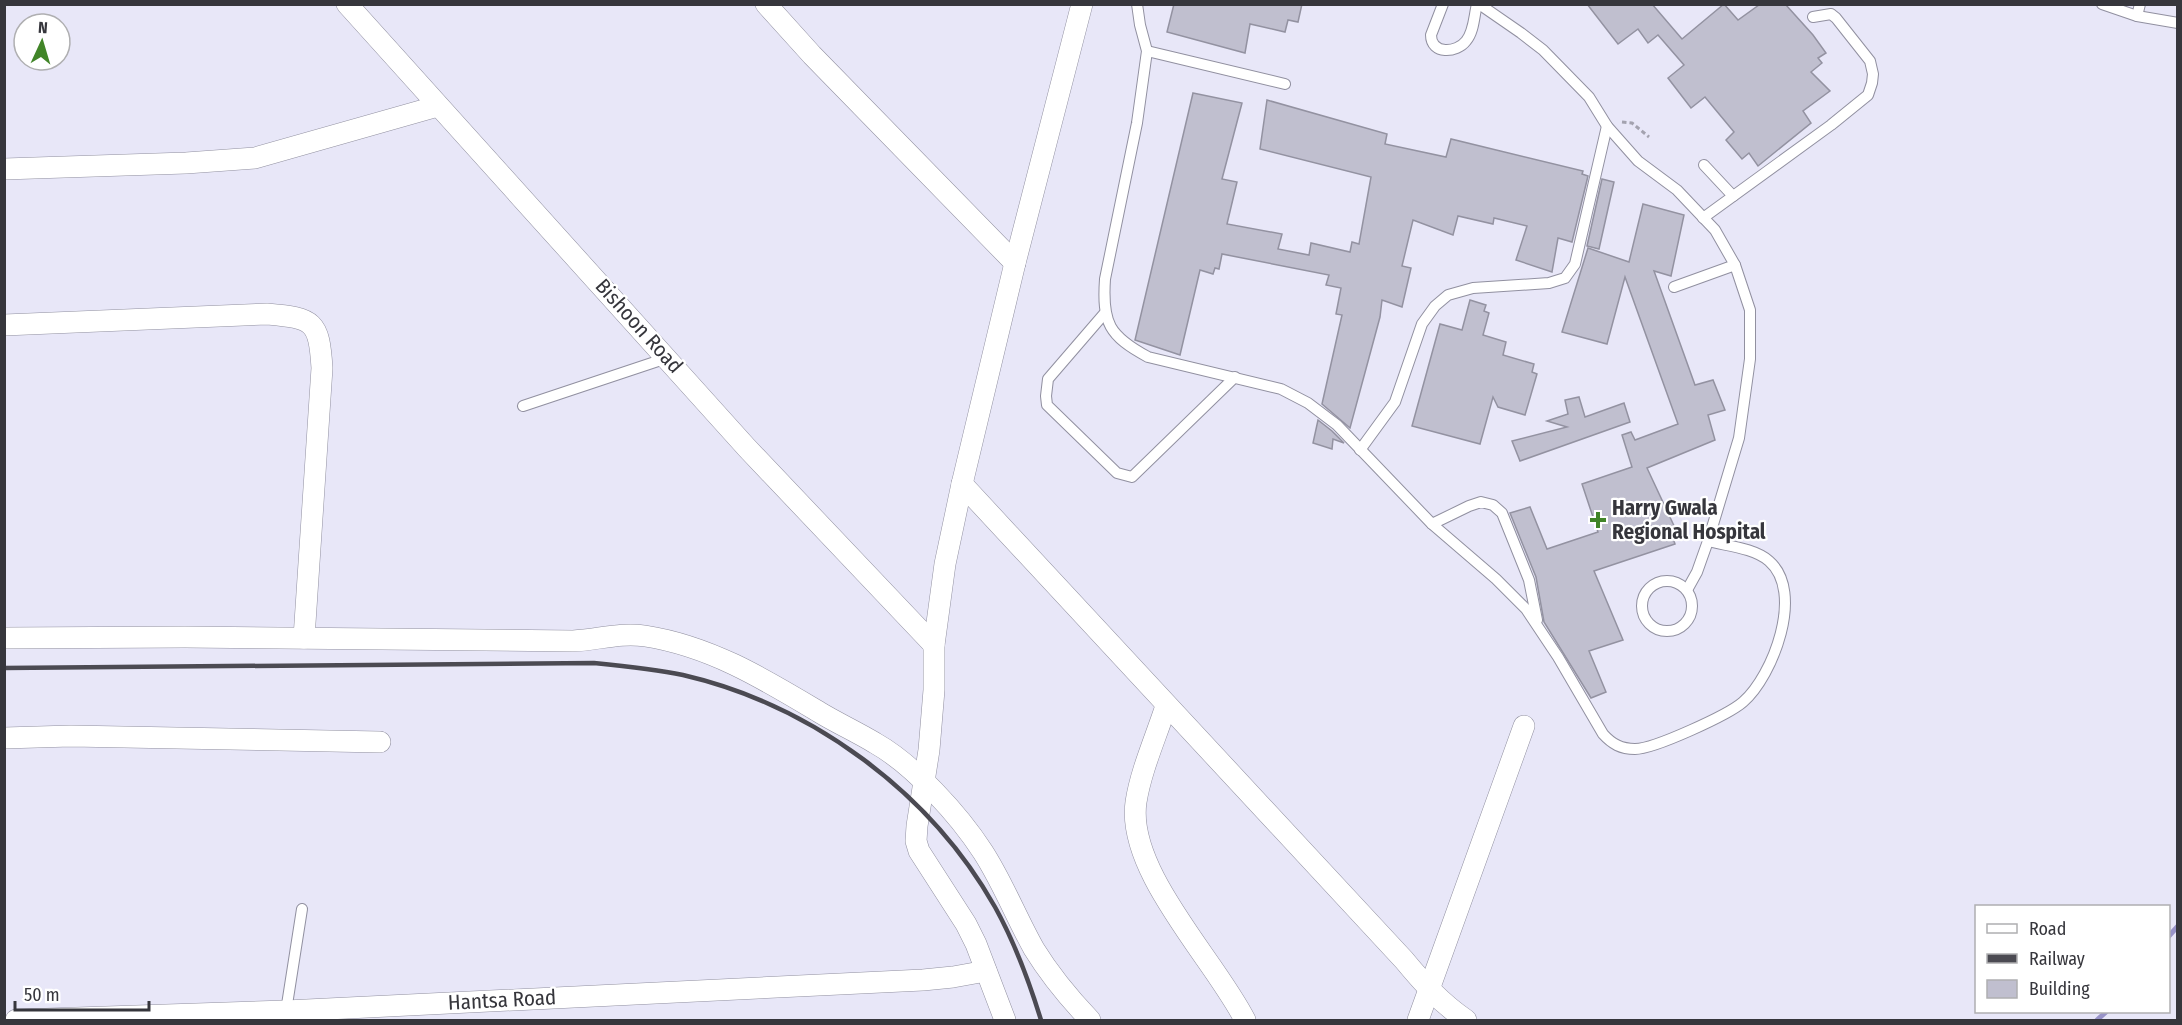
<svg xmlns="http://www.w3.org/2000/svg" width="2182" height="1025" font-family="'Fira Sans Condensed',sans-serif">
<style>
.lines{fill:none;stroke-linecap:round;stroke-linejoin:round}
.stream{stroke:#9893c8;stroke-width:5}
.building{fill:#c0bfcf;stroke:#9392a1;stroke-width:1.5}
.lane-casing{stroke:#9190a0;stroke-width:12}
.street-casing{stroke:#9190a0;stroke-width:22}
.path{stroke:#a3a2af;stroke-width:3;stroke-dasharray:4.5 3;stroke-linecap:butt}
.lane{stroke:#fff;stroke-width:10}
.street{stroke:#fff;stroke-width:21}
.rail{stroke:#4b4a52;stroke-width:4.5}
.poi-dot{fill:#418528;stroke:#fff;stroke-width:2}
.labels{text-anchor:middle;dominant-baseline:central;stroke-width:4.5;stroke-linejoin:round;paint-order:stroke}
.street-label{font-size:21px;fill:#36363c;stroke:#fff}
.poi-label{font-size:21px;font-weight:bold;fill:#36363c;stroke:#fff;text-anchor:start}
</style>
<rect width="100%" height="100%" fill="#e8e7f8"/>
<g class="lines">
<g class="stream">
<path d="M2168,937L2178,926"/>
<path d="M2097,1020L2106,1012"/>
</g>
</g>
<g class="building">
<path d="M1174,4H1302L1298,22L1288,20L1285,32L1250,24L1245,53L1167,32Z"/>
<path d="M1587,4H1652L1682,39L1724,4L1738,20L1759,5H1786L1813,35L1826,53L1818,58L1822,63L1811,72L1830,91L1803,111L1811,123L1758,166L1749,153L1742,159L1726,140L1734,132L1705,97L1691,108L1668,78L1684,65L1658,35L1648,43L1638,29L1618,44Z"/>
<path d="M1193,93L1242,103L1222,179L1237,182L1227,224L1282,234L1278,249L1309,255L1311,243L1350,252L1352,242L1359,244L1371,177L1260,149L1267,100L1387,134L1385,144L1446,157L1451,139L1583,171L1582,174L1588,176L1572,242L1558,238L1552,272L1516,260L1527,226L1494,218L1493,224L1458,216L1453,235L1413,220L1402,266L1411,268L1402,307L1382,300L1380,317L1350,428L1322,404L1342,315L1336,314L1341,288L1326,285L1329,275L1222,254L1219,269L1215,268L1213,274L1200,270L1180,355L1135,340Z"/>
<path d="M1602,179L1614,182L1599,249L1587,246Z"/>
<path d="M1643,204L1684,215L1671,276L1654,271L1695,385L1713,380L1725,410L1708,415L1715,440L1647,468L1676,530L1671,532L1675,544L1594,571L1623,640L1589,651L1606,692L1591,698L1544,622L1536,577L1510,513L1530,507L1547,549L1598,532L1582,484L1632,467L1622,435L1631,432L1635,440L1678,424L1625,277L1607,344L1562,332L1588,248L1629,262Z"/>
<path d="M1470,300L1486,305L1484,311L1489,313L1483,335L1506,342L1503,355L1534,364L1532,372L1537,374L1525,415L1498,407L1493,397L1480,444L1412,426L1440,324L1462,330Z"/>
<path d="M1579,397L1585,417L1624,403L1630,422L1520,461L1512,441L1567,427L1547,421L1568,414L1565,400Z"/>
<path d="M1318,420L1332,431L1344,443L1333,439L1332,449L1313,443Z"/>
</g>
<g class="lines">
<g class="lane-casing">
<g id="lane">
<path d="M1137,4L1140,25L1147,51L1137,123L1105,279C1102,323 1109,336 1148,357L1281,389L1308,403L1337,425L1432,524L1496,579L1526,609L1558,657L1603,734C1612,744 1621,749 1635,749C1654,749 1728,715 1743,702C1773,676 1805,592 1769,561C1754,548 1727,546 1708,541"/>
<path d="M1443,4L1431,35C1431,55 1457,53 1466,41C1474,32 1474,16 1477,4"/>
<path d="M1479,4L1521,33L1543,50L1589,97L1607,126L1638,161L1677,190L1715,230L1735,265L1750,310V359L1739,438L1708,541L1697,572L1687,590"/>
<path d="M2102,4L2137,16L2178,23"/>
<path d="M2137,16L2140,4"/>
<path d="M1147,51L1285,84"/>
<path d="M1704,165L1733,196"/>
<path d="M1703,218L1831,125L1868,95L1872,83L1873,74L1870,61L1836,18L1831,14L1813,17"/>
<path d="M1674,287L1735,265"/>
<path d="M1104,314L1048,379L1046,396L1047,405L1117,473L1132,477L1235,377"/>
<path d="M523,406L667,358"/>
<path d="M1360,450L1395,402L1422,324L1435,306L1448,295L1473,288L1549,283L1565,278L1575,264L1607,126"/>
<path d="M1432,524L1469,506L1481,502L1493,505L1502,513L1529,580L1537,620"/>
<circle cx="1667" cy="606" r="25"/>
<path d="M286,1011L302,909"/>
</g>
</g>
<g class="street-casing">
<g id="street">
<path d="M347,4L747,448L934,645"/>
<path d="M766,4L812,55L1015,263"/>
<path d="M4,169L186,163L255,158L438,106"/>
<path d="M4,325L267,314C314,318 319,321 322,368L304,638"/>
<path d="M962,484L1404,960C1423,983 1441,1003 1466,1020"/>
<path d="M4,638L185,637L573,641C597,640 621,632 645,636C710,646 764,679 819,712C837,723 857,732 875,743C914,765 959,815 983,852C1003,883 1016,917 1034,949C1050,975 1069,998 1090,1020"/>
<path d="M1166,706C1156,737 1141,770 1136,802C1126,871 1215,960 1245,1020"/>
<path d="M4,738L71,736L380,742"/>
<path d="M16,1020L286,1011L923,980L953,977L986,971"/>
<path d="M1005,1020L976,944L966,924L919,851L916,841L917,826L929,750L934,690V645L945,564L962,484L1015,263L1082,4"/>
<path d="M1418,1020L1524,726"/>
</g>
</g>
<path class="path" d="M1622,122L1632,123L1649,137"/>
<use href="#lane" class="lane"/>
<use href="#street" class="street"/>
<path class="rail" d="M4,668L594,663C624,666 654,669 683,675C812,705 930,792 995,907C1015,943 1029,981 1041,1020"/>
</g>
<path class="poi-dot" d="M1595 511h6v6h6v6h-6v6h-6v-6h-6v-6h6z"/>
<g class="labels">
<g class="street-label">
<text transform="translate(639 326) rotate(48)">Bishoon Road</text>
<text transform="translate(502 1000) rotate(-3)">Hantsa Road</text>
</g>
<g class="poi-label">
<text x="1612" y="508">Harry Gwala<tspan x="1612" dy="24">Regional Hospital</tspan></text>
</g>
</g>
<rect width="2182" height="1025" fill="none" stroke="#36363c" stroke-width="12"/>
<rect x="1975" y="905" width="195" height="108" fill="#ffffff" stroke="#afafb1" stroke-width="1.5"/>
<rect x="1987" y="924" width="30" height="9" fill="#ffffff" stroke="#afafb1" stroke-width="1.5"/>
<text x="2029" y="935" font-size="18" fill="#36363c">Road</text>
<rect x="1987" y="954" width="30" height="9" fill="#4b4a52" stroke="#afafb1" stroke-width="1.5"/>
<text x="2029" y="965" font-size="18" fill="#36363c">Railway</text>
<rect x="1987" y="980" width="30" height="18" fill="#c0bfcf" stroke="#afafb1" stroke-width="1.5"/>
<text x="2029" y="995" font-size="18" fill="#36363c">Building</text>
<g transform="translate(42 42) rotate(4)"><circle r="28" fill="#ffffff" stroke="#afafb1" stroke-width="1.5"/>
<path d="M0-4.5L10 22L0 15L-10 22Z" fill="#418528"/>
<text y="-9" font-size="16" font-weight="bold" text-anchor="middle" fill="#36363c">N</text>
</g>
<path d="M15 1001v9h134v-9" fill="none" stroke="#36363c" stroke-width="3"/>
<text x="24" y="1001" font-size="18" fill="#36363c" stroke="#ffffff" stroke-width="4.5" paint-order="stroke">50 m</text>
</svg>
